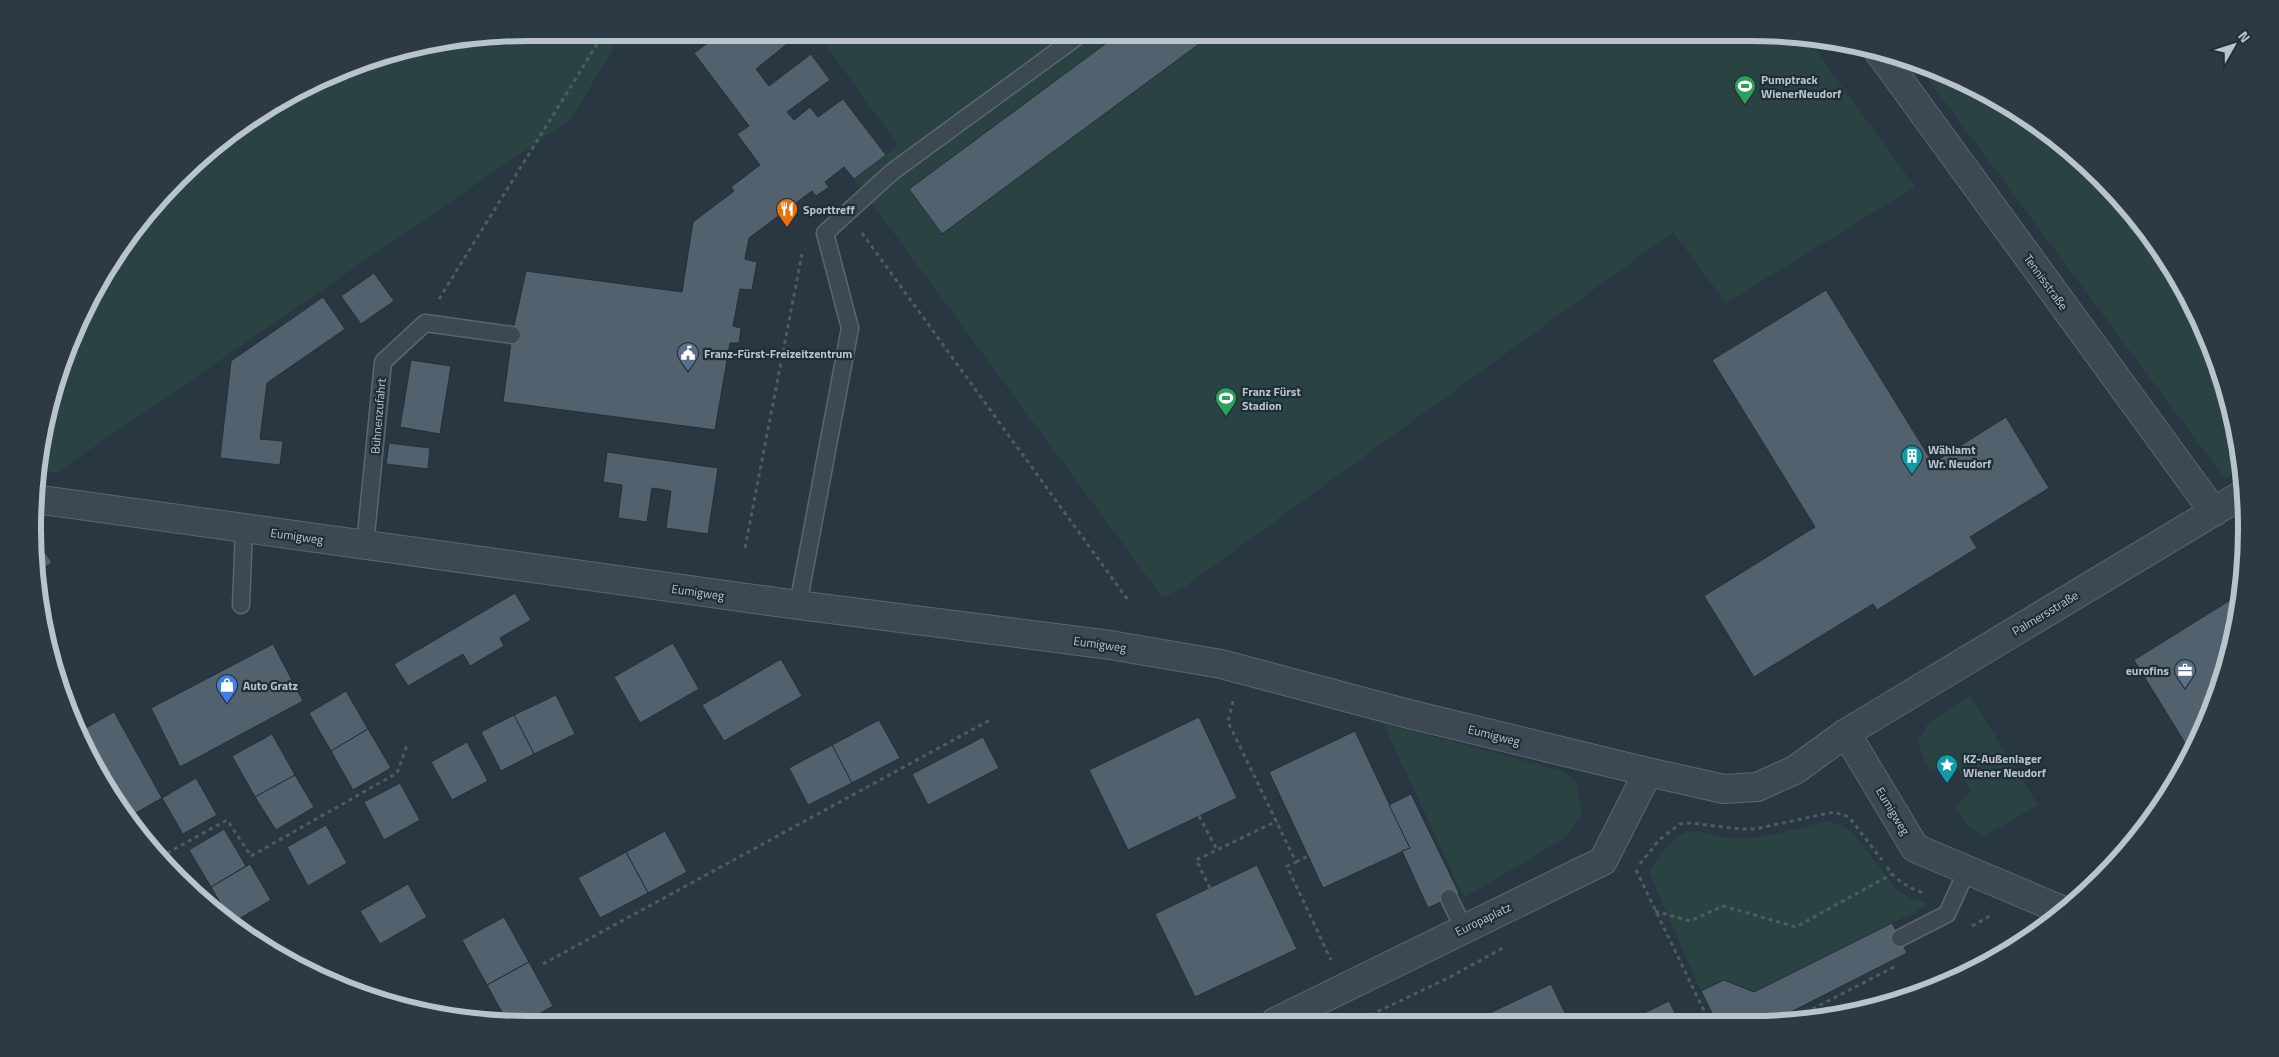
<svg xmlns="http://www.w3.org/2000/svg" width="2279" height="1057" font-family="'Titillium Web',sans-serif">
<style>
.green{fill:#2a4342}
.building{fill:#51616d;stroke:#233039}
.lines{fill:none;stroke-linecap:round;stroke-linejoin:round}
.lane-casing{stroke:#5a666f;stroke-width:19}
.street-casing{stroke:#5a666f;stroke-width:30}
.path{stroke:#485f5e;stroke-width:3;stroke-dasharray:4 4;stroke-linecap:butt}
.lane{stroke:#3c4952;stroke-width:16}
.street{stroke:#3c4952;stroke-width:28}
.labels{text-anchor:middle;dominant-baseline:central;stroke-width:4.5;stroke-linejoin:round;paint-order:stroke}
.poi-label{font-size:12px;font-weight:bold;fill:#b9c3cc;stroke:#202e37;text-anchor:start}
.street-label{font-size:12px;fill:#b9c3cc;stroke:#202e37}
.rim{fill:none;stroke:#b9c3cc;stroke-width:6}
</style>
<rect width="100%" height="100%" fill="#283742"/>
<g class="green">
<path d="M528,33H622L572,118L56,473L38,471L42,432L59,369L99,281L155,202L202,155L281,99L369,59L432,42Z"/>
<path d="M817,33H1751L1807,38L1915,187L1726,303L1673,232L1183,588L1162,597L854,179L898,145Z"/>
<path d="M1916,63L1940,70L2026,116L2101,178L2163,253L2209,338L2237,431L2241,469L2225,479Z"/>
<path d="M1970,696L2038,805L1983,837L1969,826L1954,806L1972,791L1951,760L1932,771L1922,756L1918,741L1927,725Z"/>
<path d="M1383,723L1562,771L1577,782L1582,815L1563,839L1464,898Z"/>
<path d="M1826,821L1842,825L1852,832L1896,888L1910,899L1925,902L1927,904L1925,907L1754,992L1724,980L1701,991L1649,873C1658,858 1668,841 1685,833C1700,827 1716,837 1730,838C1763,840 1795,829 1826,821Z"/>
</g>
<g class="building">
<path d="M721,33H796L798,35L756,69L769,86L811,54L830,80L787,112L794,120L810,107L818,117L843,99L886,155L854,179L844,167L825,182L829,187L816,196L812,191L749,238L745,259L757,262L752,290L740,289L733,326L741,328L739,343H730L715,430L503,402L512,335L526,271L682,292L693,222L734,191L731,187L760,165L737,134L749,126L694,53Z"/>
<path d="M1120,33H1214L942,234L909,189Z"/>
<path d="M374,273L394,301L361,324L341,296Z"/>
<path d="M1826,290L1933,463L2006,417L2049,488L1970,537L1977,548L1877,610L1873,604L1754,677L1704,596L1815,527L1712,360Z"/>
<path d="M323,297L345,329L267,383L260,439L283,441L280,465L220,458L231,361Z"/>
<path d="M411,360L451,366L440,434L400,427Z"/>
<path d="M389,443L430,448L428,469L386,464Z"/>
<path d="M607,452L718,468L708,534L666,528L671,491L652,488L647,522L618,518L622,485L603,482Z"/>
<path d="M33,533L52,563L35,573Z"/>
<path d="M515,593L531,620L500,638L504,646L470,666L463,654L408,686L394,664Z"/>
<path d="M2240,594L2237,625L2209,718L2190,751L2134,660Z"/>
<path d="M673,643L699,689L640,723L614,677Z"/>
<path d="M273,644L303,701L180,767L151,708Z"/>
<path d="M781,659L802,696L724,741L702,705Z"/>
<path d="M346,691L368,729L331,751L309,713Z"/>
<path d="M556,695L575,734L534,754L514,715Z"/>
<path d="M114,712L162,798L127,818L101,780L79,732Z"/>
<path d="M514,715L534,754L501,771L481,732Z"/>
<path d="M1199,717L1237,798L1128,850L1089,770Z"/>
<path d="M879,720L900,758L852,783L832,745Z"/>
<path d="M368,729L391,768L353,790L331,751Z"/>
<path d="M1355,731L1410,848L1323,888L1269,772Z"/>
<path d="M272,734L295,775L255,797L232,756Z"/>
<path d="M983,737L999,768L928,805L912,774Z"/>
<path d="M467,742L488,781L452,800L431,762Z"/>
<path d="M832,745L852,783L808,805L789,768Z"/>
<path d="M295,775L314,807L276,830L255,797Z"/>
<path d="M196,778L217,815L183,834L162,798Z"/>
<path d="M400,783L420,820L384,840L364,802Z"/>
<path d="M1411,794L1459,893L1428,908L1402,851L1410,848L1389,805Z"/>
<path d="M326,825L347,863L308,886L287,847Z"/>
<path d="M224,829L246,866L211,887L189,850Z"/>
<path d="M665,831L687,872L648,893L626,852Z"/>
<path d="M626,852L648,893L600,918L578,878Z"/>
<path d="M250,864L271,900L232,923L211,887Z"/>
<path d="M1257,865L1297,949L1195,997L1155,914Z"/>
<path d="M408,884L427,917L380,944L360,911Z"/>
<path d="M504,917L529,962L487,985L462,940Z"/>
<path d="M1892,923L1907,953L1775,1020L1716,1021L1701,991L1724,980L1754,992Z"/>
<path d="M529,962L553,1006L521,1024L508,1023L487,985Z"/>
<path d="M1551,984L1569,1021H1473Z"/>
<path d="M1669,1001L1679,1021H1628Z"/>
</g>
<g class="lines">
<g class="lane-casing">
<g id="lane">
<path d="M365,545L383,362L425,323L512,335"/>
<path d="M241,605L244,528"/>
<path d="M798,605L850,328L825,233L892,172L1082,33"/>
<path d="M1449,898L1464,929"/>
<path d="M1900,938L1947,914L1967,870"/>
</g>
</g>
<g class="street-casing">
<g id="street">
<path d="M1879,52L2214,512"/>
<path d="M35,499L798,605L1110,645L1221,664L1409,714L1648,772L1724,789L1757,787L1795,770L1846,733L2243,494"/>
<path d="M1846,733L1915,848L2064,911"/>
<path d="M1275,1022L1603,861L1648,772"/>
</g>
</g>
<g class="path">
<path d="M862,233L1128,600"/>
<path d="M439,299L604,33"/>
<path d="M745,548L802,254"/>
<path d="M1233,701L1228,722L1296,862L1287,866L1331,960"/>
<path d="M1199,816L1217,850"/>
<path d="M160,857L227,820L251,856L397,773L408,742"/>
<path d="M1296,862L1308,856"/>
<path d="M1640,864L1659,840L1680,824L1690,823L1740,829H1755L1834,812L1849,817L1882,860"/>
<path d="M1887,867C1896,881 1911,889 1926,894"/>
<path d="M1636,870L1709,1021"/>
<path d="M1210,888L1196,860L1277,821"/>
<path d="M1655,911L1690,921L1723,906L1796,927L1892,874"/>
<path d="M1972,926L1990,916"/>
<path d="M543,964L990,720"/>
<path d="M1791,1020L1898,965"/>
<path d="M1356,1022L1450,977L1503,948"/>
</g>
<use href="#lane" class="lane"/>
<use href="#street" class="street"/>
</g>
<defs>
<g id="stadium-pin" transform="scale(1.125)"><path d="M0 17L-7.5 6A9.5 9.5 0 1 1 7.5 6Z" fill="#2e9e5b" stroke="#202e37"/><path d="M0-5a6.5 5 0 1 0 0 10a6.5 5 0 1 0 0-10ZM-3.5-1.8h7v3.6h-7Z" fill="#fff"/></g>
<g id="restaurant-pin" transform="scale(1.125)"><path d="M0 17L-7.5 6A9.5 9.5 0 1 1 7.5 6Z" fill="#e8710a" stroke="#202e37"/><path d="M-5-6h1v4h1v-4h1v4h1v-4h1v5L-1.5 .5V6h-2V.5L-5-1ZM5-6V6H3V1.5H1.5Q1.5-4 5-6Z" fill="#fff"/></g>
<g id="civic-pin" transform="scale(1.125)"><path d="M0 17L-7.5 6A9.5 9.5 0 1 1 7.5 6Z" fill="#5c6f8a" stroke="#202e37"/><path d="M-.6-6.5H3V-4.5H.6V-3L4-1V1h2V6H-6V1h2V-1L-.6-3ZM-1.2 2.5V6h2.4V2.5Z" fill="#fff"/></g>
<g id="building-pin" transform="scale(1.125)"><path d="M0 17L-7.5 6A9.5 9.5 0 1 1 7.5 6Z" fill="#0f9aa8" stroke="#202e37"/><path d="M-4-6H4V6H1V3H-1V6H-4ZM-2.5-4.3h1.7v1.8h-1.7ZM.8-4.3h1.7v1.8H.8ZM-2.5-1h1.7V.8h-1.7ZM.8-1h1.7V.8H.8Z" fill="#fff"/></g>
<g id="office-pin" transform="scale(1.125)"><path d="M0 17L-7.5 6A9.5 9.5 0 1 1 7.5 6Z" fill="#5c6f8a" stroke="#202e37"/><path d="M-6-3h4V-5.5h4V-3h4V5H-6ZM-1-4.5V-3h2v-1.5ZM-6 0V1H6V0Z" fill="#fff"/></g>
<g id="shop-pin" transform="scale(1.125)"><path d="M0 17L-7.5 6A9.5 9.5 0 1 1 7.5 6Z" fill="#3f7fe0" stroke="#202e37"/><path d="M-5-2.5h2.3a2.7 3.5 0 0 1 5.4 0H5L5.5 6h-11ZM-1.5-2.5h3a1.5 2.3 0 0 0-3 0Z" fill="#fff"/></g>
<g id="sight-pin" transform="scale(1.125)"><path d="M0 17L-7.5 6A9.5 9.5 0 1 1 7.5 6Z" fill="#0f9aa8" stroke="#202e37"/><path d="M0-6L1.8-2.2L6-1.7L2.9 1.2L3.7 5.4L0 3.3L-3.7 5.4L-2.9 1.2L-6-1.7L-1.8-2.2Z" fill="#fff"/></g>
</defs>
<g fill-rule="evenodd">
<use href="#stadium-pin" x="1745" y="86"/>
<use href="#restaurant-pin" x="787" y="209"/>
<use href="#civic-pin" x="688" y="353"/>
<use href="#stadium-pin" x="1226" y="398"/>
<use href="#building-pin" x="1912" y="456"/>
<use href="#office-pin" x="2185" y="670"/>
<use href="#shop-pin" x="227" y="685"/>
<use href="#sight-pin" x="1947" y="765"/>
</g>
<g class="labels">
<g class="poi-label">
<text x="1761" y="79">Pumptrack<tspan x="1761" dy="14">WienerNeudorf</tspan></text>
<text x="803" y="209">Sporttreff</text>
<text x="704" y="353">Franz-Fürst-Freizeitzentrum</text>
<text x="1242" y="391">Franz Fürst<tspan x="1242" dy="14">Stadion</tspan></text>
<text x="1928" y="449">Wählamt<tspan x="1928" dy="14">Wr. Neudorf</tspan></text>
<text x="2169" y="670" text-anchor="end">eurofins</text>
<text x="243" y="685">Auto Gratz</text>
<text x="1963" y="758">KZ-Außenlager<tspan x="1963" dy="14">Wiener Neudorf</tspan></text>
</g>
<g class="street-label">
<text transform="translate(2046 282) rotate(54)">Tennisstraße</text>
<text transform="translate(378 416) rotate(-85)">Bühnenzufahrt</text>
<text transform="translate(297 536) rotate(8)">Eumigweg</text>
<text transform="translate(698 592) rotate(8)">Eumigweg</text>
<text transform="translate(2045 613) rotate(-31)">Palmersstraße</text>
<text transform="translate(1100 644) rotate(8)">Eumigweg</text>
<text transform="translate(1494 735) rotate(14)">Eumigweg</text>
<text transform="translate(1893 811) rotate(59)">Eumigweg</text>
<text transform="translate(1483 919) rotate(-26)">Europaplatz</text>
</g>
</g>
<path d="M0 0H2279V1057H0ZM528 41H1751A487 487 0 0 1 2238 528V529A487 487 0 0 1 1751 1016H528A487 487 0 0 1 41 529V528A487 487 0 0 1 528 41Z" fill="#2c3a43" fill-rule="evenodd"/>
<path class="rim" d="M528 41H1751A487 487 0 0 1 2238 528V529A487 487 0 0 1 1751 1016H528A487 487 0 0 1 41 529V528A487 487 0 0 1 528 41Z"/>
<g transform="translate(2234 45) rotate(51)" stroke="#202e37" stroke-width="4" paint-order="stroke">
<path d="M0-4L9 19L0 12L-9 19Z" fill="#b9c3cc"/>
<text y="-8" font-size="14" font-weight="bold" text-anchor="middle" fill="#b9c3cc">N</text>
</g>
</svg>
